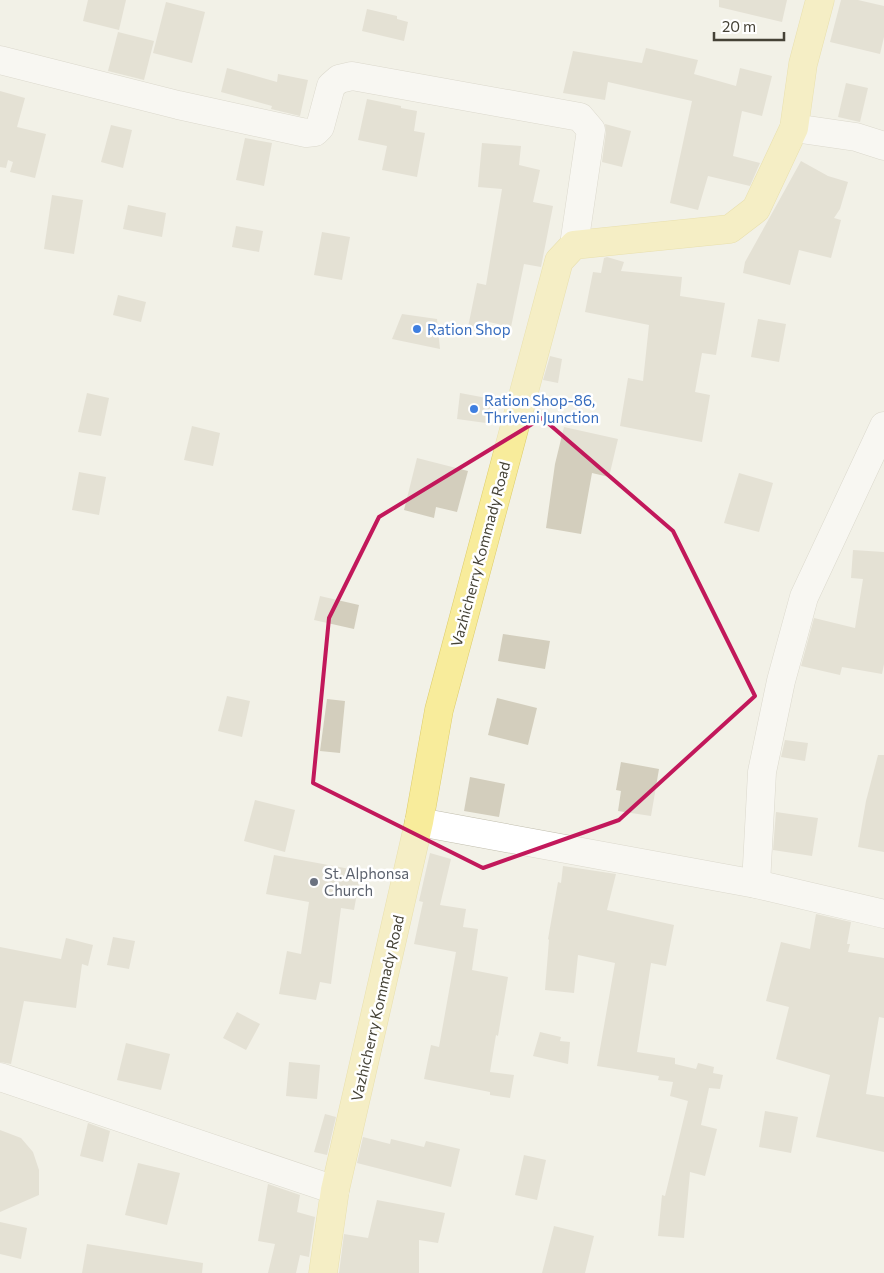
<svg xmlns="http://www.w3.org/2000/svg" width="884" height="1273" font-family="Commissioner,sans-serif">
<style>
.building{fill:#d3cebd}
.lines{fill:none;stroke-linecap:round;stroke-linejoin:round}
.minor-casing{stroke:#c0bdad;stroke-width:29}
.major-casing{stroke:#ddcc6b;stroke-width:29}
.minor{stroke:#fff;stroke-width:28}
.major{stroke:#f8ec9b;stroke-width:28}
.marked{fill:none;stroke:#c2185b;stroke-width:4;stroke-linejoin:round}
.shop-dot{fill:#3f7fe0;stroke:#fff;stroke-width:2}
.worship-dot{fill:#6b7280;stroke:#fff;stroke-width:2}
.labels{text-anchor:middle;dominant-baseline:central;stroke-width:5;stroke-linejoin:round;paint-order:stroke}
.shop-label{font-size:15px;fill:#366cbe;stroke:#fff;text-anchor:start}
.street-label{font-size:15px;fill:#454236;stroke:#fff}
.worship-label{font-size:15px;fill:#5b616d;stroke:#fff;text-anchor:start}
</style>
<rect width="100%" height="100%" fill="#f2f1e7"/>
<g class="building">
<path d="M88,0H126L119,30L83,21Z"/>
<path d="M719,0H787L782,22L719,7Z"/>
<path d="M841,0H858L884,6V37L880,54L830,42Z"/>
<path d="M166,2L205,12L192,63L153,53Z"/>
<path d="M367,9L397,16V19L408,22L404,41L362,31Z"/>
<path d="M118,32L154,41L144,80L108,71Z"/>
<path d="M646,48L698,60L694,74L736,86L740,68L772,76L762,116L742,111L733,156L760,163L750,186L708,176L698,210L670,203L692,101L608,82L605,100L563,93L573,51L642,63Z"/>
<path d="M227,68L277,82L278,74L308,80L300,116L271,109L272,106L221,92Z"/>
<path d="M846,83L868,88L860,122L838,117Z"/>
<path d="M0,91L25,98L17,127L46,134L35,178L10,172L13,162L8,160L6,168L0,167Z"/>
<path d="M367,99L401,106V108L417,111L414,131L425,133L417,177L382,170L387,146L358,140Z"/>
<path d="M605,124L631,131L622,167L602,162L606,132Z"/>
<path d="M111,125L132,130L123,168L101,162Z"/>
<path d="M245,138L272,143L264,186L236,180Z"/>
<path d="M482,143L521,146L519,165L540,170L533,202L553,206L541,267L524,264L511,327L489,322L487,337L467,332L477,283L486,285L502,189L478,187Z"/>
<path d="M801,161L828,176L848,182L840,209L834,218L841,220L831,258L799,250L790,285L743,273L745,262Z"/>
<path d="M52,195L83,200L74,254L44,249Z"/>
<path d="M128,205L166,213L162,237L123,229Z"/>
<path d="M236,226L263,231L259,252L232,247Z"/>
<path d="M322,232L350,237L342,280L314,275Z"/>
<path d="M607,257L624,262L621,271L682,277L680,296L725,303L716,355L702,353L695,392L710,395L702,442L620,426L628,378L643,381L649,325L585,312L593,272L601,273L604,258Z"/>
<path d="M118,295L146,302L141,322L113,315Z"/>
<path d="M402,314L437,319L440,349L392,339Z"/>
<path d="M758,319L786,324L779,362L751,357Z"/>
<path d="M550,356L562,359L558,383L543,380Z"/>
<path d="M87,393L109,398L101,436L78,432Z"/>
<path d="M460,393L492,399L486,423L457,419Z"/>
<path d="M192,426L220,433L213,466L184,460Z"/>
<path d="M564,427L618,439L609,477L592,473L581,534L546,528L555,464Z"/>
<path d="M417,458L468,471L457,512L436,507L434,518L404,510Z"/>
<path d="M79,472L106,477L99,515L72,510Z"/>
<path d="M739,473L773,483L759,532L724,523Z"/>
<path d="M853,550L884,552V664L882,674L842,667L840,675L801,666L814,618L855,628L863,579L851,578Z"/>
<path d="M320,596L359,605L354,629L314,620Z"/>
<path d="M503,634L550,641L545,669L498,661Z"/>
<path d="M227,696L250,701L242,737L218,731Z"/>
<path d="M497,698L537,708L528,745L488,735Z"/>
<path d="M327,699L345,701L340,753L320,751Z"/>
<path d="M785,740L808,743L805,761L781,757Z"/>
<path d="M878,755H884V852L858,847L866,801Z"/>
<path d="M621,762L659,769L651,816L618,811L621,791L616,790Z"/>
<path d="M470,777L505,784L499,817L464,811Z"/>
<path d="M255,800L295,810L285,852L244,841Z"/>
<path d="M776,812L818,818L812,856L773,850Z"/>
<path d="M430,853L451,859L440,905L466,909L463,927L478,929L472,970L508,977L498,1036L496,1035L490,1072L514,1075L510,1098L490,1095V1092L424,1079L431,1045L439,1047L456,952L414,944L423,902L431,904L419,901Z"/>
<path d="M274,855L361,871L354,910L341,908L331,984L320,982L316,1000L279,994L287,951L301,954L309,902L266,894Z"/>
<path d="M563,866L616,874L607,910L674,925L666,966L651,963L637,1052L675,1058V1064L696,1069L698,1063L714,1067L713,1073L723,1075L720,1089L709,1088L701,1125L717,1129L705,1176L690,1172L684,1238L658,1236L662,1195L665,1196L688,1101L670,1096L673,1082L658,1080L659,1076L597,1066L615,963L578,955L574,993L545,990L549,940L548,939L558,882L561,883Z"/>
<path d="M816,914L851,922L847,944H850L848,952L884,958V1018L879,1017L866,1094L884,1097V1152L816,1137L830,1075L776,1059L789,1007L766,1001L781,942L810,949Z"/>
<path d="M113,937L135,941L129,969L107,965Z"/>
<path d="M66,938L93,945L88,966L82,964L76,1008L24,1001L11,1064L0,1062V947L61,959Z"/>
<path d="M237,1012L260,1024L246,1050L223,1038Z"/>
<path d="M540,1032L561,1037L560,1041L570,1042L568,1064L533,1056Z"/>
<path d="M126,1043L170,1054L161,1090L117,1080Z"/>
<path d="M289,1062L320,1065L317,1099L286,1096Z"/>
<path d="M765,1111L798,1117L791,1153L759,1147Z"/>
<path d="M325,1114L336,1117L327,1155L314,1152Z"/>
<path d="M88,1123L110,1131L103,1162L80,1156Z"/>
<path d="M0,1130L21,1138L33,1152L39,1170V1195L0,1212Z"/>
<path d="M363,1137L390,1144L391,1139L424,1147L426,1141L460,1149L451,1187L357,1163Z"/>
<path d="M524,1155L546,1160L537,1200L515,1195Z"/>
<path d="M138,1163L180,1173L167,1225L125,1215Z"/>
<path d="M268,1184L300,1195L297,1212L315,1217L309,1257L300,1255L296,1273H268L275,1244L258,1241Z"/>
<path d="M377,1200L445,1213L438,1243L419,1240V1273H339L344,1234L368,1238Z"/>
<path d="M0,1222L27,1228L21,1259L0,1254Z"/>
<path d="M554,1226L594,1236L585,1273H542Z"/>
<path d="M87,1244L203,1263L202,1273H82Z"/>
</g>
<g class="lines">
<g class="minor-casing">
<g id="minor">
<path d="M0,60L178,105L306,133L315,132L320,127L331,86L339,79L352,76L580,117L591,130L574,245"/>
<path d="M794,128L856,137L884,146"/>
<path d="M419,822L756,884L884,914"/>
<path d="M756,884L762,772L781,681L804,597L884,426"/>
<path d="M0,1077L335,1190"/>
</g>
</g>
<g class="major-casing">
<path id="major" d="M323,1273L335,1190L419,822L439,710L559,261L574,245L730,229L756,209L794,128L803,64L820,0"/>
</g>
<use href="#minor" class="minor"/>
<use href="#major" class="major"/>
</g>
<path d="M0 0H884V1273H0ZM542,418L673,531L755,696L619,820L483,868L313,783L329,618L379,517Z" fill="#f2f1e7" fill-opacity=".55" fill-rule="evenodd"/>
<path class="marked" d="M542,418L673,531L755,696L619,820L483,868L313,783L329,618L379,517Z"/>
<g class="shop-dot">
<circle cx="417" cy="329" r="5"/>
<circle cx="474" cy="409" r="5"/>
</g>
<circle class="worship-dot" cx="314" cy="882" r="5"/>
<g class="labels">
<g class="shop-label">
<text x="427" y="329">Ration Shop</text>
<text x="484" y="400">Ration Shop-86,<tspan x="484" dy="17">Thriveni Junction</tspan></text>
</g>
<g class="street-label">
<text transform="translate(480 554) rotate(-75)">Vazhicherry Kommady Road</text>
<text transform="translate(377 1008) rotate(-77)">Vazhicherry Kommady Road</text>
</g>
<g class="worship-label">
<text x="324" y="873">St. Alphonsa<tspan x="324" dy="17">Church</tspan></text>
</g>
</g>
<path d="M714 32v8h70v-8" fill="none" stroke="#454236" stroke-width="2.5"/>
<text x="722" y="32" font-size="15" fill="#454236" stroke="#ffffff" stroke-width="4" paint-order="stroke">20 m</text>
</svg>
